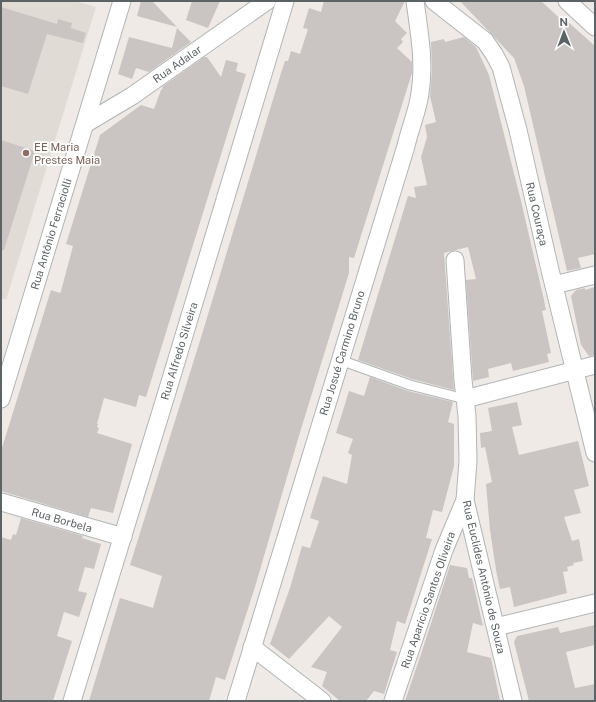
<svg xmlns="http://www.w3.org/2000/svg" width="596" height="702" font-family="'Public Sans',sans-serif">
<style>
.education{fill:#e1dbd6}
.building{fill:#cac5c2}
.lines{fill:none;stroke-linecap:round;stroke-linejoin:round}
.lane-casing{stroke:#b0b5b7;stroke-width:11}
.street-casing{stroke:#b0b5b7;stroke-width:19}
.lane{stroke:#fff;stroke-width:9}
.street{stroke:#fff;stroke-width:17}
.education-dot{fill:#8d6e63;stroke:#fff;stroke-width:1.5}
.labels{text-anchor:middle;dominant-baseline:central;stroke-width:3.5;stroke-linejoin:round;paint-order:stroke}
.street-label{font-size:11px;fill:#5c6365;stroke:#fff}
.education-label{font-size:11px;fill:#785e54;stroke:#fff;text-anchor:start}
</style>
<rect width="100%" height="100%" fill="#efeae5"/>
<path class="education" d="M1,1H75L96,7L6,300L1,298Z"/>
<g class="building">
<path d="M141,1H152L177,27L137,16Z"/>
<path d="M192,1H220L208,28L186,20Z"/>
<path d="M324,1H405L395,21L407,33L401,39L403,42L397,48L412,62V73L354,258L349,257V273L298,439L255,587L225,680L216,677L209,701H89L120,598L153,608L162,576L130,565L203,331L281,73L285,61H288L291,51L300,54L308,29L303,28L309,8L321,12Z"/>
<path d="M460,1H541L565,23L567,21L595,46V254L578,258L581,268L567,271L524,86L514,58Z"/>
<path d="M1,7L57,24L58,19L72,23L71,28L86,33L83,43L47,34L28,94L1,86Z"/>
<path d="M177,28L191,42L149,72L136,68L132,79L118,74L129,37L172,48Z"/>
<path d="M464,37L476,47L489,75L521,201L544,300L546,310L542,311L551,353L547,354L549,362L513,371L511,363L488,369L489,377L473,381L466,280L476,279L468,247L444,253L454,390L412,379L358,360L408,196L416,198L414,187L427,185L421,157L427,137L425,125L436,122L430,96L432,70L431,42L444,39L445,42Z"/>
<path d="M204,57H207L221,77L226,60L238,63L236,71L246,74L146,397L139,395L136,407L104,398L97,424H98L97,427L99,428L97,433L132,444L113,513L91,508L88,517L1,491V451L51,290L60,293L61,291L73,246L66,244L100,135L141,105L154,109L161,90L163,88L162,87Z"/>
<path d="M1,140L35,151L4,250H1Z"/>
<path d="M595,287V355L589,356L581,345L571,296L576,290L585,288V290Z"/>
<path d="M370,377L408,391L453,402L448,422L454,424V466L442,512L433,510L426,538L432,539L405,624L397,621L390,650L397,652L384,694L374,691L366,701H340L322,686L327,672L311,667L342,627L329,616L289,659L270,644L290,588L302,546L310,548L319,521L310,518L323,476L347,484L352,455L348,453L353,439L336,433L349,391L364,396Z"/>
<path d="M517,402L522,425L512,427L519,455L578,441L589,486L574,490L581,513L564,517L572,541L579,539L583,561L573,563L574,565L567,567L568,571L563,572L567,593L514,607L510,587L500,589L496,570L490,530L486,484L492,482L485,447L481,448L480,433L492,431L488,408Z"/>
<path d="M21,518L83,536L82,538L101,544L94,569L85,567L78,591L87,593L79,617L64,612L57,636L72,641L53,701H1V537L11,540L13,534L16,535Z"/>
<path d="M450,565L467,568L469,578H472L483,626L473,623L467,652L491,658L500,701H405L420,657Z"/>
<path d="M595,625V645L566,652L575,688L595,684V701H529L514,642L517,636L558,627L560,633Z"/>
</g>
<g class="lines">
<g class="lane-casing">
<path id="lane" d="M340,360L410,385L465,399"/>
</g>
<g class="street-casing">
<g id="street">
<path d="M434,1L485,41L494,54L501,67L518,130L550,270L595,453"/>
<path d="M567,1L595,27"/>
<path d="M85,124L132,96L267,1"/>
<path d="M455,260L463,380L467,416L468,461L465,500L513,701"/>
<path d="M554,285L595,275"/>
<path d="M1,399L122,1"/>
<path d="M465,399L595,365"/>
<path d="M1,502L123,537"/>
<path d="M496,627L595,603"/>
<path d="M252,647L322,701"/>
<path d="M72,701L167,392L285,1"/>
<path d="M236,701L406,146C410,128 418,110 420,93C425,62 419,31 415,1"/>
<path d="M393,701L444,550L465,500"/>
</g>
</g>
<use href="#lane" class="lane"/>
<use href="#street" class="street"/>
</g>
<circle class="education-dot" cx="26" cy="153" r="4"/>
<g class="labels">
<g class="street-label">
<text transform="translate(177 64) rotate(-35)">Rua Adalar</text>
<text transform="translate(537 214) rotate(77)">Rua Couraça</text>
<text transform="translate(51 234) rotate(-73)">Rua Antônio Ferraciolli</text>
<text transform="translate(179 351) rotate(-73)">Rua Alfredo Silveira</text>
<text transform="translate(342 353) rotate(-73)">Rua Josué Carmino Bruno</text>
<text transform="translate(62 520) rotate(16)">Rua Borbela</text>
<text transform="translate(484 577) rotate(77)">Rua Euclides Antônio de Souza</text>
<text transform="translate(428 600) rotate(-71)">Rua Aparício Santos Oliveira</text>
</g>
<g class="education-label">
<text x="34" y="147">EE Maria<tspan x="34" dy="13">Prestes Maia</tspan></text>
</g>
</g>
<rect width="596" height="702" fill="none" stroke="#5c6365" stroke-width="4"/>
<g transform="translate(564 32) rotate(359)" stroke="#ffffff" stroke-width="3" paint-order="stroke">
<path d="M0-3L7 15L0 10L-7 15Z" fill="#5c6365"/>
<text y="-6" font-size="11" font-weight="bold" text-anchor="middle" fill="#5c6365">N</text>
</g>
</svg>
